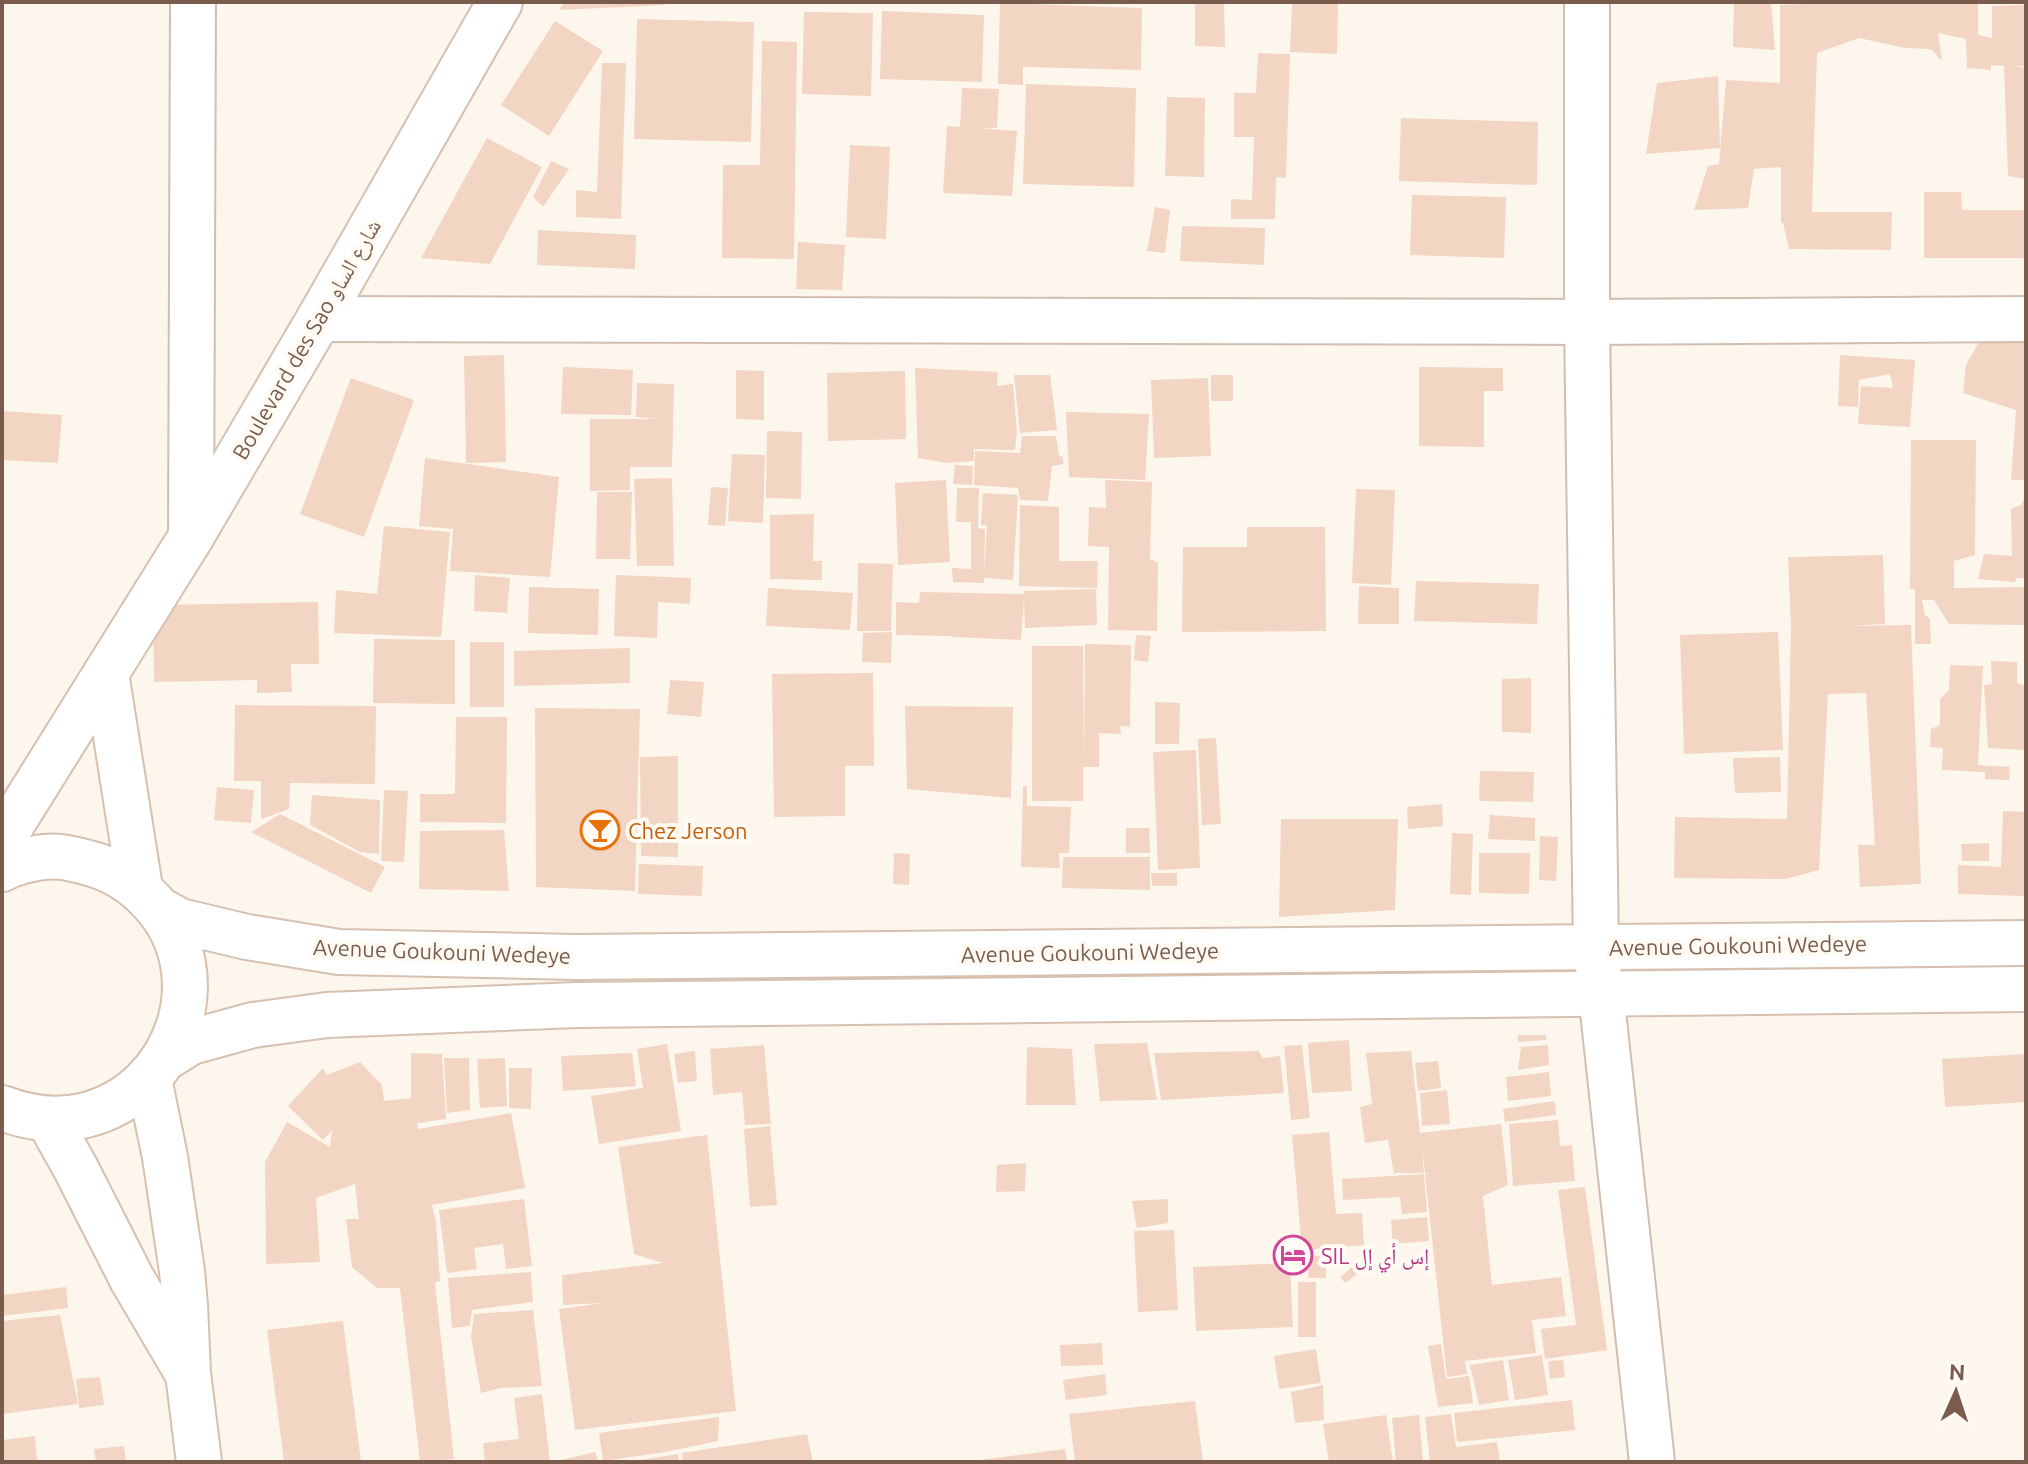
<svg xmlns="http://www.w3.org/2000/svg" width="2028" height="1464" font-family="Ubuntu,'Noto Naskh Arabic',sans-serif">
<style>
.building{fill:#f3d5c3}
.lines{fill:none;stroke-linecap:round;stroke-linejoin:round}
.street-casing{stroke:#d1beb0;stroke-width:48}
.secondary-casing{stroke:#d6c0b0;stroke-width:48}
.street{stroke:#fff;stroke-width:44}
.secondary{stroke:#fff;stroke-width:44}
.labels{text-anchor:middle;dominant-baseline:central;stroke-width:8;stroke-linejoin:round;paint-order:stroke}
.street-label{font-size:22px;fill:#7a5c4d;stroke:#fffaf3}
.food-label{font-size:22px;fill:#c56008;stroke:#fffaf3;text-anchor:start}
.hotel-label{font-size:22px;fill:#b23c85;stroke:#fffaf3;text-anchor:start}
</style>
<rect width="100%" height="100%" fill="#fdf6ec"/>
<g class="building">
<path d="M564,2H665V5L559,10Z"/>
<path d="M1195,2H1224L1225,47L1195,46Z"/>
<path d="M1292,2H1338L1337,54L1290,52Z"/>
<path d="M1734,2H1771L1775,50L1733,47Z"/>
<path d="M1862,2H1978V35L1992,38V6L2026,5V66H2011L2026,68V179L2008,176L2004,66L1991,65V70L1967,68L1966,39L1938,33L1942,61L1931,49L1905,48L1859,38L1817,53L1812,212H1892L1891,250L1789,249L1783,223H1781V167L1754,169L1748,208L1694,210L1708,166L1719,164L1726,80L1780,83V5Z"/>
<path d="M1000,3L1142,8L1141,70L1023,67V85L998,84Z"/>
<path d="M882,11L984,15L982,82L880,79Z"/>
<path d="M804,12L873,13L871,96L802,94Z"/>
<path d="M637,19L754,22L751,142L634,139Z"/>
<path d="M555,21L603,51L549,136L501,105Z"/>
<path d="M762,41L797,42L794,259L722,258L723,165H760Z"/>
<path d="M1258,53L1290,54L1286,178L1276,177L1275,219H1231V199L1252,200L1254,137H1234V93H1256Z"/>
<path d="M602,63H626L621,219L576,217V190L597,192Z"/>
<path d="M1718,76L1720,148L1646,154L1657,83Z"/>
<path d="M1026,84L1136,88L1134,187L1023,184Z"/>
<path d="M962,88L999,89L997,128H979L1017,131L1012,196L943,193L947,126L960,127Z"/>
<path d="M1167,97L1205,98L1204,177L1165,176Z"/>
<path d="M1401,118L1538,122L1537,185L1399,181Z"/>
<path d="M487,138L542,167L490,264L421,258Z"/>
<path d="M850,145L890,147L886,239L846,237Z"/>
<path d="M551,161L569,169L543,207L533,197Z"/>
<path d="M1924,192H1961L1962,210H2026V258H1924Z"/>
<path d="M1412,195L1506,197L1504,258L1410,255Z"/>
<path d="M1155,207L1170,210L1165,253L1147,251Z"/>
<path d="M1182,226L1265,228L1264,265L1180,261Z"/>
<path d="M538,230L636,235L635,269L537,265Z"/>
<path d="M798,242L845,245L842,290L796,289Z"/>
<path d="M2026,332V480H2011L2016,410L1963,393L1966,365L1983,335Z"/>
<path d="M504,355L506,462L466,463L464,356Z"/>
<path d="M1840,355L1915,360L1910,427L1858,424L1861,386L1893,388L1890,374L1859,380L1858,407L1838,406Z"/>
<path d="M563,367L633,370L631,415L561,414Z"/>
<path d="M1419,367L1503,368V391H1484V447L1419,446Z"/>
<path d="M915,368L998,372L997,386L1013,384L1017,432L1015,450L974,449V461L947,463L918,458Z"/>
<path d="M736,370L764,371V420L736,419Z"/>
<path d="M905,371L906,439L828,441L827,373Z"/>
<path d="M1014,375H1050L1057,430L1020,433Z"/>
<rect x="1211" y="375" width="22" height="26"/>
<path d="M351,378L414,400L364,537L300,514Z"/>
<path d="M1208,378L1211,456L1154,458L1151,380Z"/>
<path d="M637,383L674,384L672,467H630V490L590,491V419H659L636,417Z"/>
<path d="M2,411L62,415L58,463L2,460Z"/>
<path d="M1066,412L1149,414L1145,480L1069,477Z"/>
<path d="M767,431L802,432L801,499L766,498Z"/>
<path d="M1022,436H1056L1059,456L1063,457V464L1052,466L1048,501L1020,500L1018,488L974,485L975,451L1020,453Z"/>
<path d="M1911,440H1976L1975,555L1954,561V588L2026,587V625L1949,624L1934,600H1922L1925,615L1930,619L1931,644H1915V589H1910Z"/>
<path d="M732,454L765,455L763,523L728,521Z"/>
<path d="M425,458L559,477L550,577L450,571L453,529L419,526Z"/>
<path d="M955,465L973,466L972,485L953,484Z"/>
<path d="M672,478L674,566H637L634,479Z"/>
<path d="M946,480L950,562L898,565L895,483Z"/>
<path d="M1105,480L1152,482L1150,559L1158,563L1157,631L1108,630L1109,547L1088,546L1089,507L1106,508Z"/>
<path d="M711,487L728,488L725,526L708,525Z"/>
<path d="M957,488H979L978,528L985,529L984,576L987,525H981L983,493L1018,495L1013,580L984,578V583L953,582L952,568L971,569V522H956Z"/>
<path d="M1356,489L1395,490L1391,585L1352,583Z"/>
<path d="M597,492H632L630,559H596Z"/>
<path d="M2026,496V578H2016L2015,582L1978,579L1984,554L2012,556L2011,509L2021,505Z"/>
<path d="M1020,505L1059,507V561H1098L1097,588L1019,586Z"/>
<path d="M814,514L813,561H822V580L770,579V515Z"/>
<path d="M384,526L450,532L441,637L334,633L336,590L377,594Z"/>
<path d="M1247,527H1325L1326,631L1182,632L1183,547H1247Z"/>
<path d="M1883,555L1885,624L1847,626L1911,625L1921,884L1860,887L1858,845H1875L1866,693L1828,694L1819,870L1786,879L1674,878L1675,817L1787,819L1791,627L1788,557Z"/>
<path d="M858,563L893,564L891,631H857Z"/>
<path d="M475,575L510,578L507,613L474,611Z"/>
<path d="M616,575L691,578L690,604L658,602L657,638L614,636Z"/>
<path d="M1416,581L1539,584L1537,624L1414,621Z"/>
<path d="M1359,586L1399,588V624H1358Z"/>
<path d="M529,587L599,589L598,635L528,633Z"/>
<path d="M768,588L853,593L850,630L766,626Z"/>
<path d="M1096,589L1097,625L1025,628L1024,599L1021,640L951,637V636L896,635V602L919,603L920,592L1024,594V591Z"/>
<path d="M318,602L319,664H291L292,692L257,693V680L154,682L153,605Z"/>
<path d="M892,632L891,663L862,662L863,633Z"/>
<path d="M1778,632L1783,750L1684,754L1680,635Z"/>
<path d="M1136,635L1151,636L1148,662L1134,660Z"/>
<path d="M374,639L455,640V704L373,703Z"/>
<rect x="470" y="642" width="34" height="65"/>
<path d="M1085,644L1131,645L1130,727L1120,726L1121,734L1099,733V767H1083V801H1032V646H1083L1084,764Z"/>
<path d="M630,648V683L514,686V651Z"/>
<path d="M1991,661L2017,662V683L2026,686V750L1988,748L1984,685L1992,684Z"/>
<path d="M1950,665L1983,666L1978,765L2010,767L2009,780L1985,779V772L1942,770L1943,748L1930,747L1931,729L1940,725V699L1949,690Z"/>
<path d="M873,673L874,766H845V816L774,817L772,674Z"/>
<path d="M1531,678V733L1502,732V679Z"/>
<path d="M670,680L704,682L701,717L667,714Z"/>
<path d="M1155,702L1180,703L1179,744H1155Z"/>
<path d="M235,705L376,706L375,784L290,783L289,809L261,819V781H234Z"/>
<path d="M905,706L1013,707L1011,798L907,789Z"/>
<path d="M535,708L640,709L635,891L536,887Z"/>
<path d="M456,717H507L506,823L420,822V794H455Z"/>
<path d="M1216,738L1221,824L1202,825L1198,739Z"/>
<path d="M1196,750L1200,868L1158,870L1153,752Z"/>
<path d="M678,756V857L641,856L640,757Z"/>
<path d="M1780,757L1781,792L1735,793L1733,758Z"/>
<path d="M1480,771L1534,772L1533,802L1479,801Z"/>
<path d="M1023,786H1027V806L1071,807L1069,853H1059L1060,868L1021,867Z"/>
<path d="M217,787L254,790L251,823L214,820Z"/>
<path d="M384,790L408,791L404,862L381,861Z"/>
<path d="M312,795L380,800L379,854L360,852L310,825Z"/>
<path d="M1442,804L1443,826L1408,829L1407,807Z"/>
<path d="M2003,811L2026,812V896L1958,894V865L2001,867Z"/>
<path d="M280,814L385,867L371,893L251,832Z"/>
<path d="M1490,815L1535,818V841L1488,839Z"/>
<path d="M1281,819H1398L1395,910L1279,917Z"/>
<path d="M1126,828H1149L1150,853H1126Z"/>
<path d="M504,830L509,891L419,889L420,831Z"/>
<path d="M1452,833L1473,834L1471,895L1450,894Z"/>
<path d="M1540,836L1558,837L1556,881L1539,880Z"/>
<path d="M1989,843V861H1962L1961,844Z"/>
<path d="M894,853L910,854L909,885L893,884Z"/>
<path d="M1479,853H1530L1529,894L1479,893Z"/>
<path d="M1063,857H1150V890L1062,888Z"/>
<path d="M639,864L703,866L702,896L638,894Z"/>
<path d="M1151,873H1177V886H1152Z"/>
<path d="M1518,1035H1546V1040L1518,1042Z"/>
<path d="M1349,1040L1352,1091L1312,1093L1308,1043Z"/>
<path d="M1147,1043L1157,1100L1100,1101L1094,1044Z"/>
<path d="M667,1044L681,1131L599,1144L591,1096L643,1088L637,1049Z"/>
<path d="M764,1045L771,1124L745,1125L742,1092L713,1095L710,1049Z"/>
<path d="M1302,1045L1310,1118L1291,1120L1284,1046Z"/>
<path d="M1548,1045L1549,1065L1518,1070L1521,1047Z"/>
<path d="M1027,1047L1072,1049L1076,1105H1026Z"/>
<path d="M695,1051L697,1081L678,1083L674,1054Z"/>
<path d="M1259,1051L1262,1058L1280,1056L1284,1093L1161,1100L1154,1053Z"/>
<path d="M1411,1051L1420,1133L1501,1124L1508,1185L1483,1196L1492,1285L1561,1277L1566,1316L1532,1320L1536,1353L1465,1361L1467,1374L1447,1377L1425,1174L1430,1173H1425L1421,1141L1424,1173H1397L1394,1174L1388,1140L1365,1143L1360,1107L1372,1104L1366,1053Z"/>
<path d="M411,1053L442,1054L446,1119L417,1123L418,1129L511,1113L525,1188L432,1205L436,1221L440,1281L435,1283L454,1459L420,1462L400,1288H377L352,1267L346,1219H359L355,1184L316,1198L320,1262L266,1264L265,1162L287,1122L330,1147L332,1130L323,1140L288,1106L323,1068L327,1075L360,1062L382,1085L384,1101L411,1098Z"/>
<path d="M632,1053L636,1086L563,1091L561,1056Z"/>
<path d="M2026,1054V1102L1945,1107L1942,1059Z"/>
<path d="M444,1058H469L470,1110L447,1113Z"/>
<path d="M505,1058L507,1106L480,1108L477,1059Z"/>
<path d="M1438,1061L1441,1088L1418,1091L1415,1063Z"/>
<path d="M509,1068H532L531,1109L509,1108Z"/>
<path d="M1549,1072L1551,1096L1508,1101L1506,1077Z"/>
<path d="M1447,1090L1450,1124L1422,1126L1420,1093Z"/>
<path d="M1555,1101L1556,1115L1505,1122L1503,1109Z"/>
<path d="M1558,1120L1560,1146L1572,1145L1575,1181L1513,1186L1509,1124Z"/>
<path d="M770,1126L777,1205L750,1207L744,1129Z"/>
<path d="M1329,1132L1336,1214L1362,1213L1364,1245L1302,1250L1292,1135Z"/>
<path d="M707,1135L736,1411L575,1430L559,1309L604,1303L563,1305L562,1275L663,1263L634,1254L618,1147Z"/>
<path d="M1026,1163L1025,1191L996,1192L997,1165Z"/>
<path d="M1424,1174L1427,1212L1402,1214L1400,1197L1343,1200L1342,1179Z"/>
<path d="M1585,1187L1607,1350L1545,1359L1541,1329L1576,1325L1558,1190Z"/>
<path d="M524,1199L532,1266L506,1269L503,1244L474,1248L477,1269L447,1273L439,1210Z"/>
<path d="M1168,1199V1223L1137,1228L1132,1201Z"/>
<path d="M1427,1217L1429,1241L1393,1244L1391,1220Z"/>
<path d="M1174,1230L1178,1310L1138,1312L1134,1231Z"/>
<path d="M1309,1256H1326V1278H1308Z"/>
<path d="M1290,1263L1293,1327L1196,1331L1193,1267Z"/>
<path d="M1352,1267L1357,1274L1345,1283L1340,1277Z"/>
<path d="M531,1272L533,1302L472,1310L470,1326L452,1328L448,1278Z"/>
<rect x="1298" y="1282" width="18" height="55"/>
<path d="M66,1287L68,1308L2,1316V1295Z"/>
<path d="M533,1310L542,1386L501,1388L481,1393L471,1337L474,1314Z"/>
<path d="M60,1315L78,1404L2,1414V1321Z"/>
<path d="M343,1321L361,1462H284L267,1330Z"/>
<path d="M1102,1343L1103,1365L1061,1366L1060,1345Z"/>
<path d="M1441,1344L1446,1379L1469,1376L1473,1403L1438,1407L1428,1346Z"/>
<path d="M1316,1349L1321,1383L1279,1389L1274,1356Z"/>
<path d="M1542,1355L1548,1395L1515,1400L1508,1360Z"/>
<path d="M1503,1360L1509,1400L1479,1405L1470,1365Z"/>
<path d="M1563,1360L1565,1377L1550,1379L1548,1361Z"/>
<path d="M1105,1374L1107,1395L1066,1400L1063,1380Z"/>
<path d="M100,1377L104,1405L79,1408L76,1379Z"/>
<path d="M1323,1385L1324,1420L1295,1423L1291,1392Z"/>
<path d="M542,1394L550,1462H485L483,1443L519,1439L514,1398Z"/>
<path d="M1572,1400L1575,1430L1457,1442L1454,1413Z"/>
<path d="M1195,1401L1203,1462H1075L1069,1414Z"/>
<path d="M1451,1414L1456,1447L1497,1442L1500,1462H1430L1425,1417Z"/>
<path d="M1386,1415L1393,1462H1329L1323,1424Z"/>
<path d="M1419,1415L1423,1462H1396L1392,1418Z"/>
<path d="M719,1417L718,1441L666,1452L603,1461L599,1433Z"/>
<path d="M807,1434L813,1462H683L682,1453Z"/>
<path d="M35,1436L37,1462H2V1440Z"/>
<path d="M124,1446L126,1462H96L94,1449Z"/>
<path d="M1065,1449L1067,1462H979V1460Z"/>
<path d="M595,1452L598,1462H557V1461Z"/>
<path d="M678,1454L679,1462H640V1460Z"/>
</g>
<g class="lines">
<g class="street-casing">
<g id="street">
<path d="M1587,2V322L1596,947L1652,1462"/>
<path d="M319,319L1587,322L2026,319"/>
<path d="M191,537L193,2"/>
</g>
</g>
<g class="secondary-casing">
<g id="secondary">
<path d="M106,673L140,888"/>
<path d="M2,840L191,537L319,319L500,2"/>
<path d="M2,869C17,861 44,855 61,857C69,858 77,860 85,862C111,868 134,882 152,902C218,973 179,1091 86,1115C58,1122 28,1118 2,1108"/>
<path d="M160,910L180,921L247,937L339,952L577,957L2026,943"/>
<path d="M165,1058L191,1042L253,1025L327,1015L577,1005L2026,989"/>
<path d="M149,1079L165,1157L182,1271L185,1305L188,1373L199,1462"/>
<path d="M48,1119L75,1167L132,1279L185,1369"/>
</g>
</g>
<use href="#street" class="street"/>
<use href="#secondary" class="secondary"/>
</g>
<defs>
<g id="bar-ring" transform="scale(2)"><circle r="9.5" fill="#fffaf3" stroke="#e8710a" stroke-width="1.5"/><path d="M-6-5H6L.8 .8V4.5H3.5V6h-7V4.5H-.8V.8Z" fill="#e8710a"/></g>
<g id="hotel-ring" transform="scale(2)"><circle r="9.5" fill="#fffaf3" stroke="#d1479c" stroke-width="1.5"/><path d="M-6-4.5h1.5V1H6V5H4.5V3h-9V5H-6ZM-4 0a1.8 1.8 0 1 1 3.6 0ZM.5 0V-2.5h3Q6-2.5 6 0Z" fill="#d1479c"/></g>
</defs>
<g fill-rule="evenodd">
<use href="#bar-ring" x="600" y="830"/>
<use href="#hotel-ring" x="1293" y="1255"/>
</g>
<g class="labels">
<g class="street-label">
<text transform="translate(306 339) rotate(-60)">Boulevard des Sao شارع الساو</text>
<text transform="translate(1738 945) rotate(-1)">Avenue Goukouni Wedeye</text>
<text transform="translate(442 951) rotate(2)">Avenue Goukouni Wedeye</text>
<text transform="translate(1090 952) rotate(-1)">Avenue Goukouni Wedeye</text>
</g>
<g class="food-label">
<text x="628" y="830">Chez Jerson</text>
</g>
<g class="hotel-label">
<text x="1321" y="1255">SIL إس أي إل</text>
</g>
</g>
<rect width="2028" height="1464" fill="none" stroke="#7a5c4d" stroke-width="8"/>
<g transform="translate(1956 1392) rotate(3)" stroke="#fffaf3" stroke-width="6" paint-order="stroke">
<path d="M0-6L14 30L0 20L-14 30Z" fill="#7a5c4d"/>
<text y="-12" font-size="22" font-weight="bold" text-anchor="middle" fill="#7a5c4d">N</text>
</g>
</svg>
